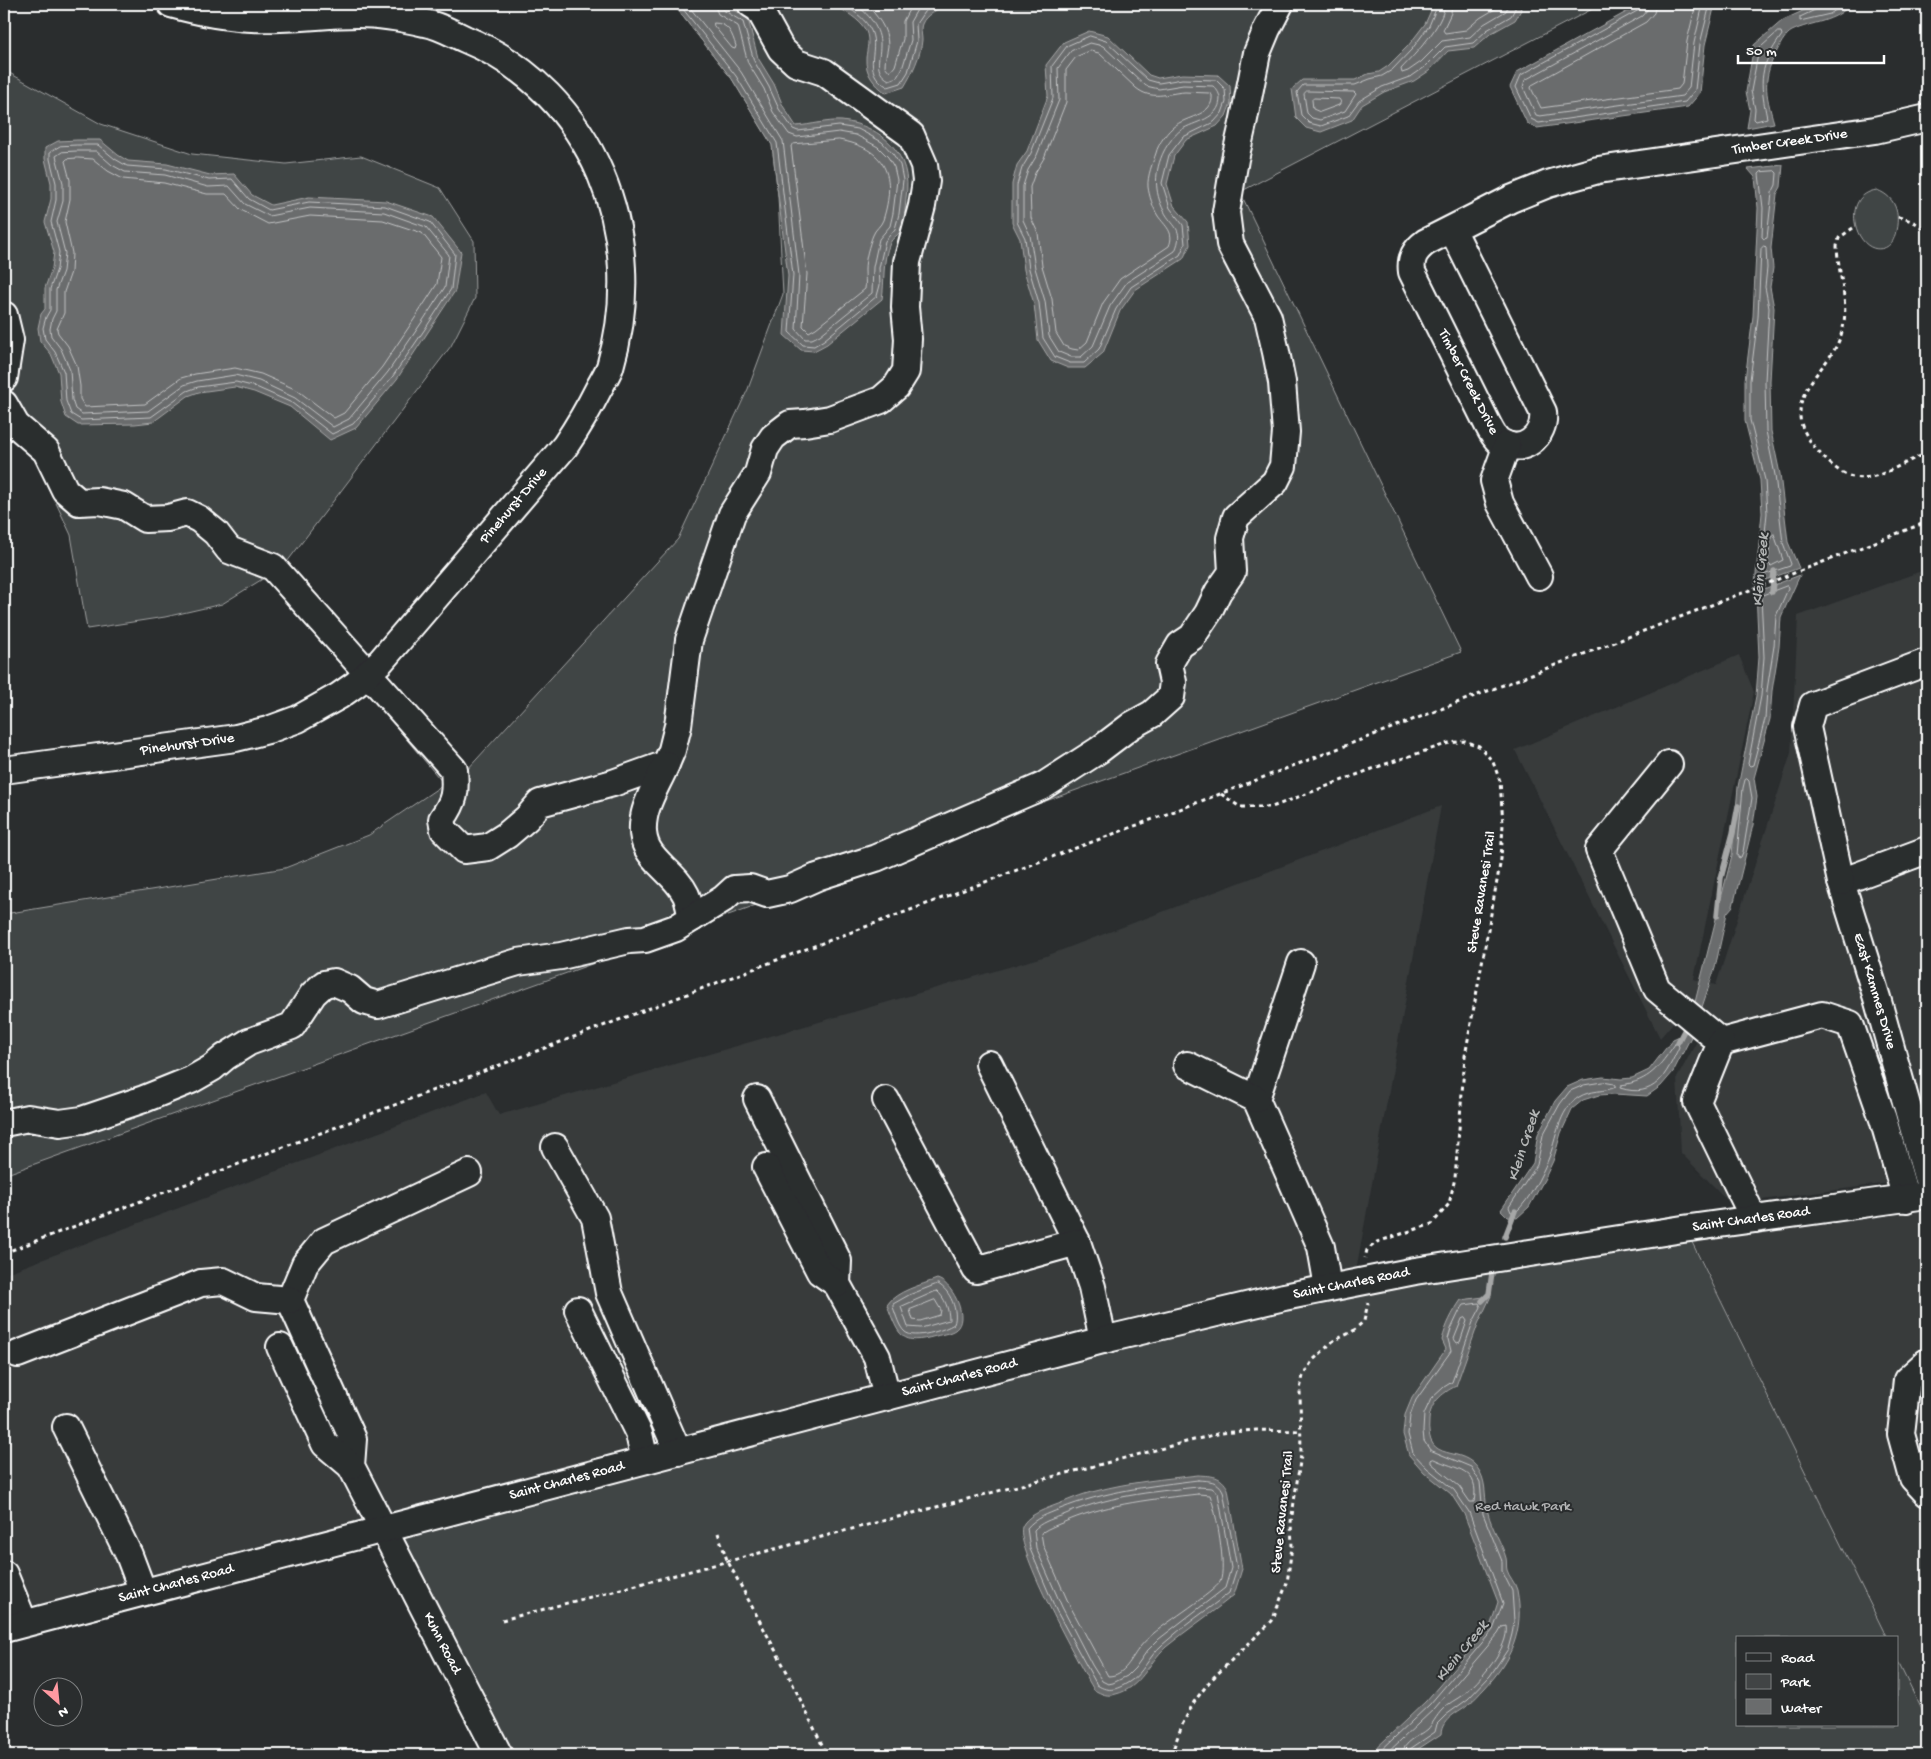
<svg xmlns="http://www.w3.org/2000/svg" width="1931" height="1759" font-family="'Gochi Hand',sans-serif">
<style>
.built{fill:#373a3b}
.green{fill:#414445;stroke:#a0a2a2}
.water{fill:#6a6c6d;stroke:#a6a7a7}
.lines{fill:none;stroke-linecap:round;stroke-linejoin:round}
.shore{stroke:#c3c4c5;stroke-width:1}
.stream{stroke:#a6a7a7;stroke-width:5.5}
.minor-casing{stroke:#fff;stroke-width:30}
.path{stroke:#fff;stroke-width:3;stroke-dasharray:4 4;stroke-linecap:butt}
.minor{stroke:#2a2d2e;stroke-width:26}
.labels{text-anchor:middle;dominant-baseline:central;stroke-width:4;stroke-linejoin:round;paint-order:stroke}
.street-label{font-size:15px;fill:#fff;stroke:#2a2d2e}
.park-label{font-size:15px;fill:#b3b4b5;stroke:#2a2d2e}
.water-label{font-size:16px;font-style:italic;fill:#b4b6b6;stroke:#2a2d2e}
</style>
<rect width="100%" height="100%" fill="#2a2d2e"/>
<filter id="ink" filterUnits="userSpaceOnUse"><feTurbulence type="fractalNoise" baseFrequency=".02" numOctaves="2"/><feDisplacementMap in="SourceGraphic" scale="10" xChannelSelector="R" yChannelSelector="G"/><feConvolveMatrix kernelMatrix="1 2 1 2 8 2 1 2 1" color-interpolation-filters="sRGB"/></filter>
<g filter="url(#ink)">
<g class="built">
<path d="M1927,569V1178L1731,1204L1681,1153L1677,1078L1703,1030L1678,1017L1660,1038L1515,750L1739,655L1754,692L1694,979L1716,985L1791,753L1798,616Z"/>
<path d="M1441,806L1356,1271L4,1621V1274L486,1092L499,1115L1046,956Z"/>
<path d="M1927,1204V1721L1897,1660V1638H1887L1691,1238Z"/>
</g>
<g class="green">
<path d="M673,4H1602L1240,192L1461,652L4,1175V914L285,868L369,835L444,784L269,575L222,604L165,617L87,629L71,535L34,456L4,433V70L101,124L192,154L286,164L361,156L440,188L474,241L475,298L451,346L287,562L466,771L678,539L748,389L783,294L778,196L772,145L732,79Z"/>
<path d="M1877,190C1898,198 1901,217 1894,238C1893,242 1888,247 1884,248C1856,257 1838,195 1877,190Z"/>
<path d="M1686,1230L1887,1638H1737V1725H1897V1660L1927,1721V1755H499L381,1528L1302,1290Z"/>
</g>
<g class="water">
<path d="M673,4H719L732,8L748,19L758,58L774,84L783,106L796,126C811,125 827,120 842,121C883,126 913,155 906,198C905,208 905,223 900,232C897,236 892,238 890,243C882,261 885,281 882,299L827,344L814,351L801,350L784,335L788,276L772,145L732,79Z"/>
<path d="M833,4H943C936,12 926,14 922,24C920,29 922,35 922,40C921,55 912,74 904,87L886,93C874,84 865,74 866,58C867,48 870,41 866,31C860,19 844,11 833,4Z"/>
<path d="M1434,4H1520L1521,10L1515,20L1490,34L1474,48L1448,51L1429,71L1414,81L1384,92L1362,105L1352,120L1321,132L1306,128L1296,118L1292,89L1302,80H1355L1368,74L1379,72L1388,66L1408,46L1425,24Z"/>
<path d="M1641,4H1715L1705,45L1700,93L1688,107L1537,128L1527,123L1510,87L1517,72Z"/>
<path d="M1818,4H1851C1834,23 1813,21 1792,31C1786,34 1781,43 1778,49C1762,78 1765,92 1774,123L1747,128L1750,110L1746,92L1754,45L1783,20Z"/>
<path d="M1089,31L1108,36L1149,75L1158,78L1182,74L1218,75L1230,86L1231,103L1226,116L1217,126L1186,140L1174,156L1167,184L1174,206L1188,222L1190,245L1183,259L1135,290L1120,311L1103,353L1085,368H1068L1051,361L1038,340L1034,304L1024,270L1020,239L1012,223V184L1017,165L1027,151L1048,96L1046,65L1064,42Z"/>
<path d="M77,140H100L118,155L128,161L167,164L210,175L234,174L252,195L271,205L309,197L386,201L433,217L461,252L455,291L397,379L356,428L330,440L290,407L254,392L235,387L199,392L188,396L153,422L135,424L78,425L66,417L61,402L59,373L51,354L40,341L38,328L41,314L45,309V288L52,268L54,252L45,222L51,199V183L45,159V148L58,141Z"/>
<path d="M1783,165L1781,187L1777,194L1771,248L1773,268L1770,287L1774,308L1770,381L1771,431L1780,474L1788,542L1799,568L1755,584L1762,513L1760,480L1745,421V380L1753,316L1758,208L1755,177L1748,169Z"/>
<path d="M1800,575L1781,617L1779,647L1772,691L1770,719L1754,778L1757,797L1753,825L1733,906L1727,913L1715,968L1694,1031L1673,1072L1661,1086L1647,1096L1614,1094L1599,1095L1583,1100L1572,1109L1561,1133L1553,1161L1545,1178L1529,1207L1517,1218L1508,1217L1501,1210L1533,1163L1538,1134L1555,1101L1567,1087L1583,1080L1603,1077L1621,1079L1632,1078L1649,1070L1673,1039L1684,1034L1688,1030L1732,855L1738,787L1756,696L1759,657L1756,592Z"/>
<path d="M937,1279C951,1282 968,1314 958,1327C954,1333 943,1334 936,1336C901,1346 899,1336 887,1305C896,1291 921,1285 937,1279Z"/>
<path d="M1491,1296L1478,1324L1456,1386C1442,1393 1430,1403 1429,1420C1425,1468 1463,1441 1480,1472C1487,1485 1484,1499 1488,1513C1492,1529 1502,1543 1506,1558C1507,1562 1506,1566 1507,1570C1509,1577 1515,1582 1517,1590C1525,1631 1511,1660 1484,1689C1479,1694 1475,1699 1470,1703C1459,1712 1442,1718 1441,1734L1409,1755H1369L1426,1701L1490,1627L1498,1602L1464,1514L1451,1494L1424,1472L1409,1455L1403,1434L1405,1415L1412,1398L1446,1349L1442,1340C1446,1325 1452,1313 1461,1300Z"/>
<path d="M1198,1475C1212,1476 1221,1475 1228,1489L1242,1569L1234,1595C1212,1613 1188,1629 1166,1647C1148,1663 1141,1688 1116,1694C1107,1697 1102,1694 1094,1690C1080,1666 1015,1549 1022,1527C1026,1516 1043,1510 1053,1506C1067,1501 1081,1494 1096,1491C1129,1482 1164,1479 1198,1475Z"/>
</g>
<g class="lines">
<g class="shore">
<path d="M679,4L736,76L777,143L793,275L789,332L803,345L814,346L824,340L877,296L880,285L879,268L885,241L895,229L899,214L903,180L900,165L893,154L882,142L858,129L839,126L798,131L793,129L779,109L769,87L754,61L743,22L723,10L721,4"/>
<path d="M687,4L741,72L783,141L799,275L796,329L805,339H812L820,335L872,293L873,267L879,239L890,226L893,213L897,180L894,167L888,157L878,147L856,135L839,132L797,137L789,134L773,112L764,89L748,63L738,26L718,14L714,4"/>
<path d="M842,4C852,10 863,17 869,27C883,49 858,70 888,87L901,83L908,72L917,41L916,24L924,12L937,4"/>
<path d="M854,4C868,12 881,29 880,46C880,59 873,71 889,80L897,77L902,69L911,40L910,22L918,8L925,4"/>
<path d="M866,4C877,16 888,28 888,46C887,53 885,59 885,66L890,72L895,66L903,39V21L912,4"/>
<path d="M1438,4L1429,26L1412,49L1392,70L1382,76L1370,79L1355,85H1303L1297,92L1301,115L1309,123L1321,126L1348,116L1359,101L1382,87L1412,76L1425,67L1445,47L1473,43L1487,30L1511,16L1515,9V4"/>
<path d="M1445,4C1443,26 1416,53 1401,69L1402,73L1408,71L1421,62L1442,41L1470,37L1484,24L1506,11L1509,4"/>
<path d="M1452,4L1451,13L1443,30L1445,33L1466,30L1480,18L1500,6L1501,4"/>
<path d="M1642,4L1639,10L1521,75L1516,87L1531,119L1539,123L1685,102L1695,90L1700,44L1710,4"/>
<path d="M1648,4L1647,10L1642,16L1525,80L1523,87L1536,115L1540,116L1682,96L1689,88L1694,43L1703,4"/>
<path d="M1656,4L1654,13L1646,22L1532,85L1531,88L1541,108L1678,89L1682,84L1687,41L1696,4"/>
<path d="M1818,4L1817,9L1800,17V21L1830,14L1844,4"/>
<path d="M714,23C729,23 732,34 736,46L735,49L732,48L714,26Z"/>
<path d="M1778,32H1781L1782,35C1759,67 1759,80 1767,118L1756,121L1754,119L1755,109L1751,91L1759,49Z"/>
<path d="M1090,36L1106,41L1148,80L1159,83L1182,79L1216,80L1225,89L1226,102L1222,113L1214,122L1183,137L1169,155L1162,183L1170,208L1183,225L1185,244L1180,255L1131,287L1116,309L1099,349L1084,363H1070L1055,357L1043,338L1039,303L1029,269L1025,238L1017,222V185L1022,168L1031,153L1053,98L1052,66L1067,46Z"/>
<path d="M1090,43L1103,46L1146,86L1159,89L1183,85L1213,86C1217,90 1219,92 1220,98C1220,120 1194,121 1181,130C1175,134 1167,145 1164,151C1154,171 1154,192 1164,211C1172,227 1185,228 1175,251L1127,282L1110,306L1093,346L1081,357H1071L1059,352L1049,336L1045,301L1035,268L1030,235L1023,220V186L1028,170L1037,155L1059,100L1058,68L1071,51Z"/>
<path d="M1090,51L1099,53L1136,88C1152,101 1167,93 1185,92C1193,92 1201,93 1209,93L1212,95C1214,115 1188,116 1176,125C1168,130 1158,144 1156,153C1153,162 1147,176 1148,187C1149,195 1153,208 1158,216C1165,226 1175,232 1169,246L1120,279L1103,303L1087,342L1078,350L1072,349L1064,346L1056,333L1052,299L1042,266L1038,233L1031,218L1030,187L1035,173L1044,158L1066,102V70L1076,57Z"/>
<path d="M1307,91L1354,92L1356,94L1345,111L1320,120L1312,118L1307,113L1304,94Z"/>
<path d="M1314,98L1339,99L1341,102L1339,105L1320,112L1313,109L1312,100Z"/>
<path d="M839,140C886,148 897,176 883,220C881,226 875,229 873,235C869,245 865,259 865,270C865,276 866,283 865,289L816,328L809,332L803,326L807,274L791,146L794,144Z"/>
<path d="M77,145H98L115,159L127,166L166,169L209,180L232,179L249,199L269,210L309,202L385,206L430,222L455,254L451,289L427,326L393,376L353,424L332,434L292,403L256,387L236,382L198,387L187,391L151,417L81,420L71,414L66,401L64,372L55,352L45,339L43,328L46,317L50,310V289L57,269L59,252L51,222L56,200V183L50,159V152L60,146Z"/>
<path d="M77,151H96L112,165L125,172L165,175L208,187L229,186L245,204L269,216L310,208L384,212L426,227L449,255L445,287L422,322L388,372L349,419L333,427L295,398L259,381L235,375L197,381L184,385L148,411L82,414L75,409L72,400L70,370L61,349L51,336L50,329L52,319L56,311V290L63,271L65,253L57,222L63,201V183L56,156L62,152Z"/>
<path d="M78,158L93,159L108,171L123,179L164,183L207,194H226L241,210L268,224L310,216L383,220L422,233L441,257L437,284L415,318L382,367L344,413L334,418L297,390L261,374L235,368L195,374L181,378L145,404L85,407L80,399V386L77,366L68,346L58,333L57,329L64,313V292L71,272L72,253L65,222L70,199V180L65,161L67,159Z"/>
<path d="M1775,171L1777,173L1776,185L1772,193L1767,238L1764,239L1762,237L1763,208L1759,174L1761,172Z"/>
<path d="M1764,246L1766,248L1767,268L1765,287L1769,308L1765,381L1766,431L1775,475L1783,543L1791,564L1790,566L1763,575L1761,573L1767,513L1765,480L1750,420V380L1758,317L1761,249Z"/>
<path d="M1774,534L1783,560L1771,566L1768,563L1771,537Z"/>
<path d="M1787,586L1788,589L1776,616L1774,646L1767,690L1765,719L1753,765L1750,766L1748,764L1761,696L1764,657L1761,596Z"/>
<path d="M1747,779L1749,781L1752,798L1743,852L1741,857L1739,858L1737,855L1743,788L1745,780Z"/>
<path d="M1675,1044H1678L1679,1047C1666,1075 1655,1099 1620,1088L1621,1085C1650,1081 1659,1067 1675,1044Z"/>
<path d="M1603,1082L1614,1084L1616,1087C1605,1092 1590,1090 1579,1097C1558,1110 1557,1139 1548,1160C1540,1178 1530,1199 1516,1212H1511L1509,1207L1537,1165L1543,1135L1560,1104L1570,1091L1584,1085Z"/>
<path d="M938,1284C950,1290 959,1311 954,1324C945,1330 914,1340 905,1332C899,1327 896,1315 893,1307V1304L909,1295Z"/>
<path d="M937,1291C945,1298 949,1309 949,1320L921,1328L908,1327L901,1307Z"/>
<path d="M935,1300L941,1310L940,1315L920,1321L913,1320L910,1310Z"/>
<path d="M1465,1318L1467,1321L1460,1342L1457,1343L1454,1339L1462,1319Z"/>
<path d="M1434,1459C1457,1470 1480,1468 1474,1502H1470L1459,1486L1431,1463V1460Z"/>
<path d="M1198,1480C1209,1481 1218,1480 1223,1491L1237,1568L1229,1593C1207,1610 1183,1626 1162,1645C1149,1656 1143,1674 1129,1682C1118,1689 1109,1693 1097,1685L1056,1610L1030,1549L1027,1528C1035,1518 1048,1514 1060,1509C1105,1491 1150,1486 1198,1480Z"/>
<path d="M1198,1487L1212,1488L1218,1493L1231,1568L1225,1588L1159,1639L1147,1651L1135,1668L1127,1676L1113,1683L1108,1684L1102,1681L1092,1665L1062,1607L1036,1548L1034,1530C1040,1523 1051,1519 1061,1516C1107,1496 1148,1492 1198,1487Z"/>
<path d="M1198,1494L1210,1495C1216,1511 1227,1567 1220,1582C1214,1592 1166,1623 1154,1633C1149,1637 1144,1642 1140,1647C1131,1658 1125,1676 1108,1676L1069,1604L1043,1545L1041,1533C1050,1527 1060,1524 1069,1520C1111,1503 1154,1499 1198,1494Z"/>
<path d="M1376,1755L1430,1704L1493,1630L1503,1603L1469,1512L1454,1490L1427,1468L1413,1453L1408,1434L1410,1416L1416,1400L1451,1351L1448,1339L1451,1329L1459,1312L1464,1305L1479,1303L1481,1307L1473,1322L1452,1382L1444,1387L1431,1399L1424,1414L1423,1431L1424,1441L1430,1450L1471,1467L1480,1482L1483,1514L1502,1561V1571L1512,1591L1514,1621L1512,1634L1508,1649L1490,1676L1468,1699L1446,1715L1437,1724L1435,1732L1410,1749L1408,1755"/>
<path d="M1385,1755L1435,1708L1498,1634L1502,1627L1506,1626C1510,1647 1479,1682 1464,1694C1456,1700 1448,1703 1442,1710C1437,1715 1431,1726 1428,1729C1419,1737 1403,1741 1402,1755"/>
</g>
<g class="stream">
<path d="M1772,592L1774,571"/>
<path d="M1717,916L1721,878L1733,833L1738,806"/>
<path d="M1678,1042L1687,1025"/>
<path d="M1505,1237L1515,1211"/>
<path d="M1482,1301L1489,1294L1493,1266"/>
</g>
<g class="minor-casing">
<g id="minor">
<path id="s1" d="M1452,229L1543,412C1546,436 1522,457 1499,441C1494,437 1491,431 1488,425L1412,272C1410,258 1415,250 1426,242L1511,199L1548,184L1598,170L1875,130L1927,118"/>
<path d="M4,315L10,340L4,378"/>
<path d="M4,404L16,425L46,451L65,490L79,502L99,501L124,506L145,519L168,518L187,513L199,519L216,533L229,550L273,567L454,770C456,792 455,801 442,819L444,830L464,850L488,847L507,835L527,818L540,803L613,783L666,764L672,750L678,726L689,640L732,514L758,473L765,449L773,437L790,424L805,423L830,419L881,400L896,387L906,371L908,339L905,307L907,262L922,206L926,181L924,165L911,135L824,72L796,63L781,49L759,9L751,4"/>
<path d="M1507,445L1494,481L1500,503L1539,576"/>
<path d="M666,764C659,781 647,799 644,817C636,859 671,865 686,895C689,902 690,911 692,918"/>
<path d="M1669,764L1599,850L1657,989L1721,1042"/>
<path id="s2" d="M4,770L236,738L268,730L298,719L339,696L356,684L381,661L565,446C578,427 589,408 599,388C603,381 607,374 610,367C649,236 594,92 465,39C452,33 438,25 425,23C403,18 380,14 358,14C323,14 287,20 252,18C225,17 196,11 171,4"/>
<path id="s3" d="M1927,850L1841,882L1877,998L1927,1177"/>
<path d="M1841,882L1807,727L1813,705L1927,662"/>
<path d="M1301,963L1256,1099L1321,1247L1328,1287"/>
<path d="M1721,1042L1822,1015L1850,1024L1883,1119L1906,1199"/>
<path d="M1721,1042L1697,1102L1754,1219"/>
<path d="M989,1064L1077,1242"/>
<path d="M1187,1065L1256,1099"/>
<path d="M757,1099L838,1261L837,1284L877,1357L887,1397"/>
<path d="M886,1100L976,1270L1077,1242L1092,1287L1103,1340"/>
<path d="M4,1123L28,1118L60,1123L82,1120L144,1099L191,1080L212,1068L225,1057L249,1042L292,1026L313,994L324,984L334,982L350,989L364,1001L378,1005L518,962L561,956L629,940L645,939L676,928L723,899L734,889L750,888L767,894L790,889L817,877L876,858L1043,786L1099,750L1132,725L1152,714L1171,697L1173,682L1169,664L1180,645L1192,637L1208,613L1218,592L1232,572L1230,538L1236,517L1275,482L1283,466L1286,432L1282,382L1276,352L1268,317L1230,244L1226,212L1235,159L1243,124L1257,53L1267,29L1280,4"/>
<path d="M555,1147L595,1218L609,1293L678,1452"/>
<path d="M766,1167L820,1272L837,1284"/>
<path id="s4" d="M469,1173L324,1241L305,1264L290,1300L353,1439L351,1466L499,1755"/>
<path d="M578,1310L639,1434L645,1460"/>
<path d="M280,1347L325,1444L351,1466"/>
<path d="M18,1354L201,1283L223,1281L256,1297L290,1300"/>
<path d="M1927,1362L1907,1380L1901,1434L1913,1478L1927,1493"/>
<path d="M66,1427L129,1555L143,1592"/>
<path d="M4,1574L24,1623"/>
<path id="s5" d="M4,1629L1103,1340L1284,1297L1415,1271L1683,1229L1927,1195"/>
</g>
</g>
<g class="path">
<path d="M1898,217C1910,220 1921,223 1927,235"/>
<path d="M1853,228L1839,238L1837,246C1838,274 1849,300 1843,328C1836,359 1813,371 1803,397C1800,404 1799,416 1801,423C1806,441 1831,469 1849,476C1855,478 1864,478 1871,477C1888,474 1909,459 1927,454"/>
<path d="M1221,794L1240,807H1272L1380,766L1449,743L1465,741L1479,746L1493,762L1500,781L1503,824L1501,859L1465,1056L1455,1178L1449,1204L1432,1224L1377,1242L1367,1250L1365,1258"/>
<path d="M4,1253L777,960L1220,794L1927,522"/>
<path d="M718,1533L727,1560L787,1672L827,1755"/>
<path d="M502,1620L1221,1433L1256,1430L1301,1431"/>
<path d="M1171,1755L1182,1725L1194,1702L1210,1681L1272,1621L1287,1583L1292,1547L1291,1522L1301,1455L1300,1389L1303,1376L1312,1361L1324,1350L1333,1341L1352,1332L1364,1321L1368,1303"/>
</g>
<use href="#minor" class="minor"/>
</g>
</g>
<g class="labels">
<g class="street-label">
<text stroke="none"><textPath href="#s1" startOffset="878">Timber Creek Drive</textPath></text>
<text transform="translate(1468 382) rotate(63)">Timber Creek Drive</text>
<text stroke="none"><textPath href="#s2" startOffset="605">Pinehurst Drive</textPath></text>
<text stroke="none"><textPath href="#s2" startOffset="185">Pinehurst Drive</textPath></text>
<text transform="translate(1482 892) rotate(-81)">Steve Ravanesi Trail</text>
<text stroke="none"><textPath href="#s3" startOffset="206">East Kammes Drive</textPath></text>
<text stroke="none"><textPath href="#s5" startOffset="1796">Saint Charles Road</textPath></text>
<text stroke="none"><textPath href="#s5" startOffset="1391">Saint Charles Road</textPath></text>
<text stroke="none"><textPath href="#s5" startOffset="988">Saint Charles Road</textPath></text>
<text stroke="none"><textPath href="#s5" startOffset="582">Saint Charles Road</textPath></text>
<text transform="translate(1283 1512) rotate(-84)">Steve Ravanesi Trail</text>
<text stroke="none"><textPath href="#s5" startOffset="178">Saint Charles Road</textPath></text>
<text stroke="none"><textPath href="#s4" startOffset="608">Kuhn Road</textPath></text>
</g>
<g class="park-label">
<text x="1523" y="1507">Red Hawk Park</text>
</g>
<g class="water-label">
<text transform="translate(1762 570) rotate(-85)">Klein Creek</text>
<text transform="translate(1525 1146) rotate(-72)">Klein Creek</text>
<text transform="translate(1463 1652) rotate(-51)">Klein Creek</text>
</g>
</g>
<rect width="1931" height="1759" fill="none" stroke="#2a2d2e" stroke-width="20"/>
<rect x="10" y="10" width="1911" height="1739" fill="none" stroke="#fff" stroke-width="2" filter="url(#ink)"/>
<rect x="1736" y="1636" width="162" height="90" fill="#2a2d2e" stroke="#7f8182"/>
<rect x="1746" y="1653" width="25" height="8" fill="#2a2d2e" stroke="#7f8182"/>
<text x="1781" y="1662" font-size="15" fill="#ffffff">Road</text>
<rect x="1746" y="1674" width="25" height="15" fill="#414445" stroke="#7f8182"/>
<text x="1781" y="1686" font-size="15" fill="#ffffff">Park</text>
<rect x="1746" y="1699" width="25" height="15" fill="#6a6c6d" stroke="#7f8182"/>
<text x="1781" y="1712" font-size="15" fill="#ffffff">Water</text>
<g transform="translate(58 1702) rotate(153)"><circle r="24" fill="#2a2d2e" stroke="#7f8182"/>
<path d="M0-4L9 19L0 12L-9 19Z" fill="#ff9aa2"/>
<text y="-8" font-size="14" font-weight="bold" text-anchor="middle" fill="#ffffff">N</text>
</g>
<path d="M1738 55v8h146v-8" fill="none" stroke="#ffffff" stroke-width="2.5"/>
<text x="1746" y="55" font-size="15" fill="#ffffff" stroke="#2a2d2e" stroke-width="4" paint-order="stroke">50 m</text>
</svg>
